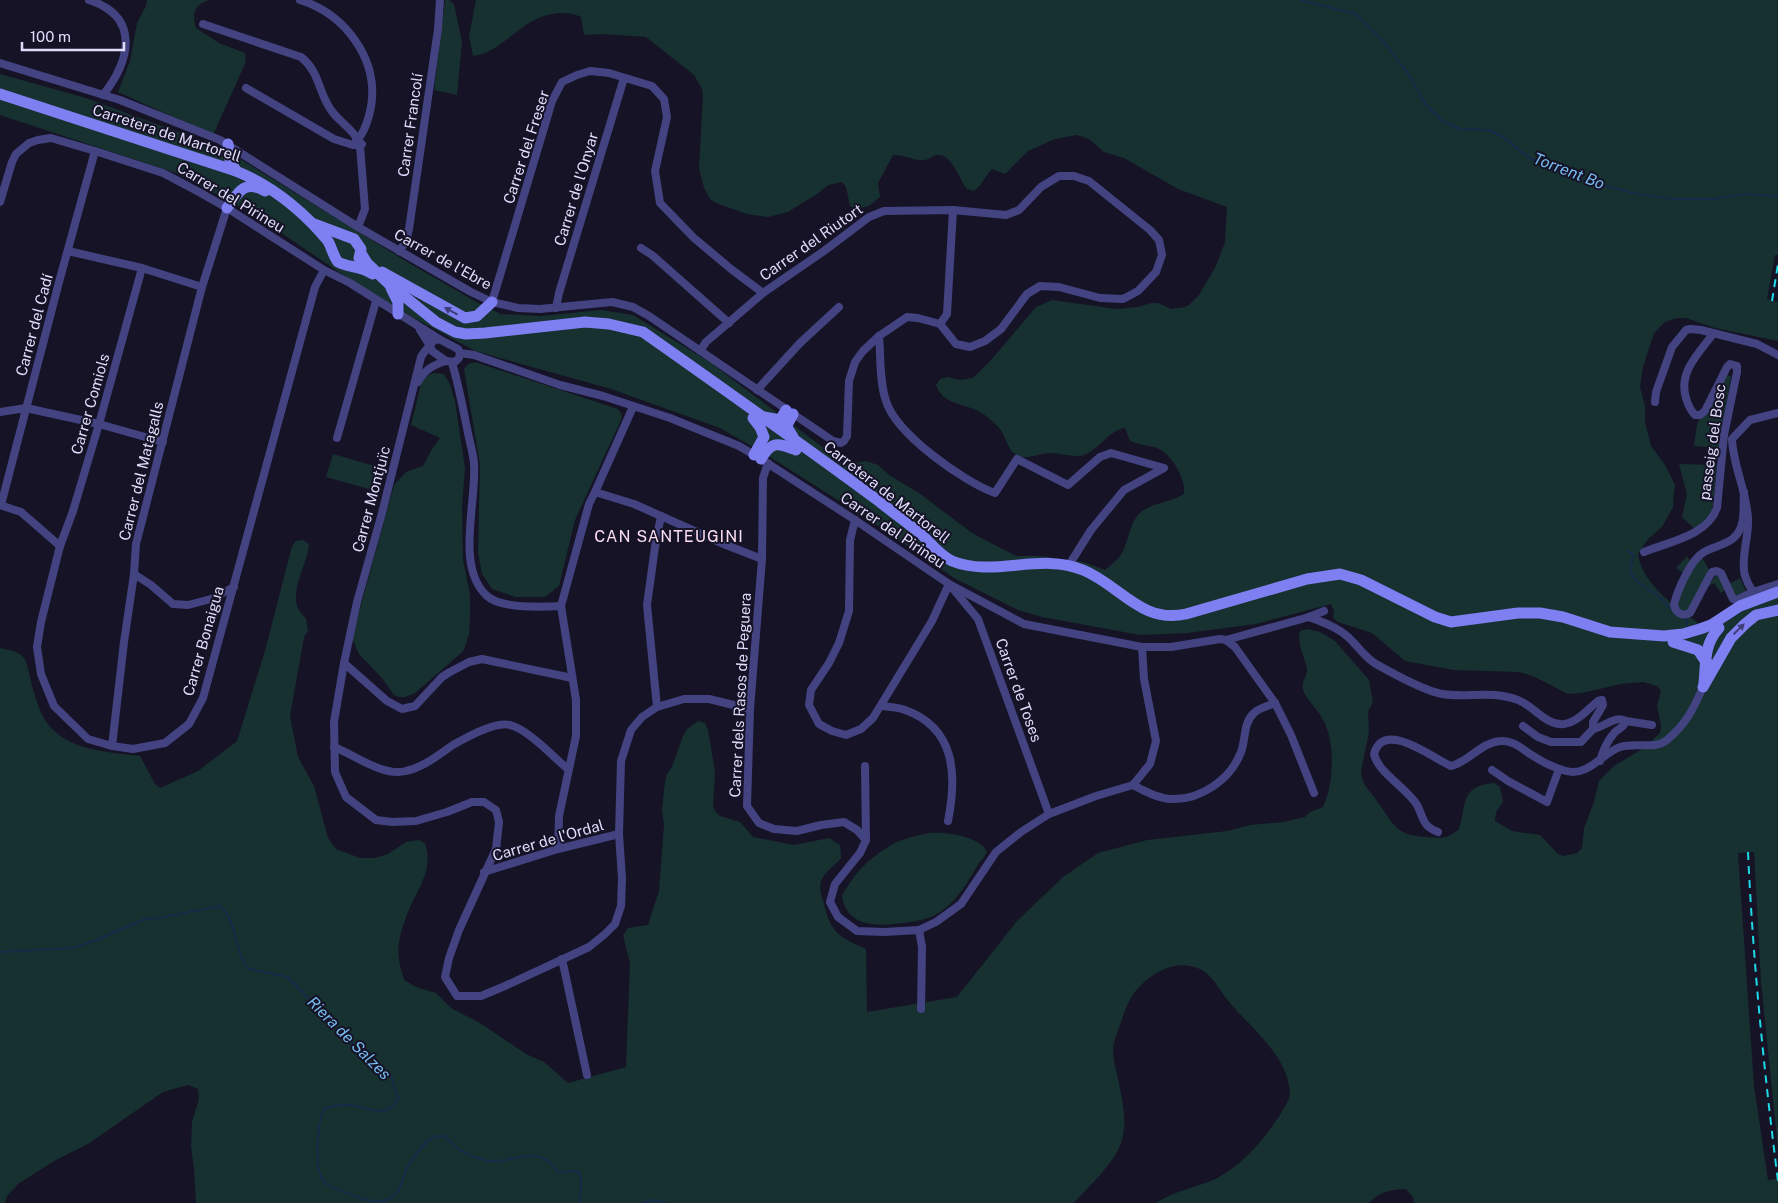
<svg xmlns="http://www.w3.org/2000/svg" width="1778" height="1203" font-family="'Public Sans',sans-serif">
<style>
.green{fill:#16312f}
.lines{fill:none;stroke-linecap:round;stroke-linejoin:round}
.stream{stroke:#152b4a;stroke-width:2}
.street{stroke:#434381;stroke-width:8}
.secondary{stroke:#7e7ff1;stroke-width:11}
.rail{stroke:#1ddae7;stroke-width:2;stroke-dasharray:8 6;stroke-linecap:butt}
.oneway{fill:#403e78}
.labels{text-anchor:middle;dominant-baseline:central;stroke-width:4;stroke-linejoin:round;paint-order:stroke}
.street-label{font-size:15px;fill:#dfddfb;stroke:#161327}
.water-label{font-size:16px;font-style:italic;fill:#76bcf1;stroke:#161327}
.neighbourhood-label{font-size:16px;letter-spacing:1px;fill:#fcdff2;stroke:#161327}
</style>
<rect width="100%" height="100%" fill="#161327"/>
<g class="green">
<path d="M147,0H209C194,5 192,13 196,28L219,43L245,53L246,60L244,66L213,135L118,92L130,61L137,23L146,6Z"/>
<path d="M445,0H449L454,4L462,42L457,95L434,90Z"/>
<path d="M476,0H1778V255H1775L1767,299L1778,302V341L1715,328L1686,318H1677L1665,322L1654,333L1643,367L1640,387L1645,406V422L1651,446L1665,465L1675,485L1674,492L1673,507L1662,527L1648,539L1638,554C1642,585 1679,610 1703,626L1778,589V1148L1761,982L1754,852L1738,853L1754,1086L1768,1180L1778,1179V1203H1414L1413,1197L1406,1189C1392,1189 1379,1192 1369,1203H1156C1171,1193 1191,1188 1208,1182C1223,1177 1243,1161 1254,1149C1263,1139 1290,1105 1290,1093C1288,1056 1252,1029 1230,1003C1218,989 1211,969 1190,966C1171,962 1153,973 1140,986C1131,995 1126,1007 1122,1019C1119,1029 1113,1041 1113,1051C1113,1059 1115,1066 1117,1074C1121,1096 1128,1118 1122,1140C1116,1162 1089,1186 1074,1203H196L194,1169L191,1146L192,1122L199,1099L198,1089L188,1085L163,1092L88,1144L54,1161L18,1184L7,1196L5,1203H0V648C11,651 19,650 26,661C31,680 35,703 45,720C65,751 108,752 140,756L155,784L160,788L198,771L237,741L265,651L292,546L296,541L303,540L309,544C308,567 282,599 306,618L308,631L304,637L290,716L298,757L314,786L328,838L336,849L360,858H375L388,854L406,842L419,840L425,843C433,869 421,883 411,905C406,916 401,930 399,942C397,955 400,968 404,980L416,987L436,993L451,1008L480,1023L526,1054L544,1062L568,1083L626,1067L630,963L623,935L628,928L648,925L659,891L664,825L662,810L665,782L667,774L672,767L683,736L687,729L698,721L705,723L708,730L715,772L713,805L715,811L720,816L740,822L753,837L794,845L829,838L840,845L841,858C835,866 825,871 821,881C819,888 821,894 823,900C830,932 838,937 866,949L867,1012L957,997L1017,921L1063,877L1098,853L1147,840L1227,831L1250,825L1284,822L1305,817L1310,812L1323,807C1334,784 1336,741 1322,718C1317,708 1307,701 1303,690C1301,681 1308,675 1307,668C1304,655 1297,645 1300,631L1307,629L1320,632L1335,641L1369,680L1373,702L1368,712L1369,732L1361,771C1362,786 1370,790 1377,801C1394,824 1395,836 1427,837C1444,838 1445,840 1459,829C1467,803 1460,786 1494,783L1500,787L1503,802L1496,812L1495,821L1512,831L1540,835L1558,854L1564,856L1577,853L1582,848L1584,828L1594,802L1599,781L1614,766L1644,748L1660,733L1661,726L1657,705L1661,691L1657,686L1643,682L1621,684L1582,693L1568,694L1533,676L1519,672L1454,670L1405,661L1372,633L1338,622L1333,618L1334,611L1331,604L1256,624L1187,633L1140,635L1042,617L1018,610L954,578L871,521L770,457L720,428L611,389L475,351L414,318L355,283L255,215L176,173L0,115V74L86,98L224,149L409,263L480,304L501,314L541,316L601,310L633,315L711,363L841,461L854,463L866,461L878,465L889,475L919,493L972,533L1016,556H1040L1083,562L1105,570C1111,565 1120,558 1123,551C1130,537 1129,523 1141,512C1153,502 1170,503 1184,494C1186,479 1172,454 1157,448C1148,445 1139,445 1130,441L1125,428C1109,430 1100,449 1084,455C1074,458 1061,453 1050,453C1039,453 1027,461 1016,455C1008,450 1006,437 1000,429C995,423 987,416 980,412C964,403 943,405 936,385L940,379L947,377L960,380L973,378L992,359L1036,307L1052,300L1117,309L1138,307L1151,303H1158L1171,309L1185,307L1190,304L1199,295L1216,266L1225,242L1227,207L1178,189L1124,158L1104,152L1089,139L1077,135L1055,139L1028,151L1005,174L992,169C985,176 982,185 974,191L967,189C960,180 951,153 938,155C933,155 929,160 924,160C913,161 904,154 893,155L878,183L880,197L869,206L855,209L850,206L846,187L842,182L828,185L817,194L788,212L768,217L747,214L716,203L710,199L704,188L699,168L703,95L702,89L694,75L646,37L602,34L584,35L581,17C566,9 543,14 529,23C511,34 496,53 473,56L469,36Z"/>
<path d="M475,362L618,409L621,413L622,418L575,520L559,586L545,597H516L492,589L482,574L478,552L480,465L464,369L468,364Z"/>
<path d="M433,373L444,374L450,384L455,401L465,468L462,507L463,560L470,594V619L469,634L464,650L460,654L415,693L405,697H399L394,695L382,678L359,654L352,638L394,485L406,472L423,466L432,449L440,438L411,425L421,384L425,377Z"/>
<path d="M1727,375L1731,376L1719,448L1694,446L1697,424Z"/>
<path d="M333,454L378,467L372,490L326,477Z"/>
<path d="M1679,464L1717,465L1712,512L1695,529L1682,517L1687,494Z"/>
<path d="M1687,556L1691,562L1683,573L1676,568Z"/>
<path d="M1702,557L1710,572L1690,610L1685,612L1676,607L1687,574Z"/>
<path d="M1717,574L1720,576L1725,590L1721,593L1714,583L1707,587Z"/>
<path d="M1740,578L1746,591L1735,597L1729,584Z"/>
<path d="M929,833C946,832 980,836 987,852C984,858 979,862 976,868C967,883 958,899 943,910C932,919 917,921 903,923C878,926 847,928 842,896C851,877 869,858 888,847C900,839 915,836 929,833Z"/>
</g>
<g class="lines">
<g class="stream">
<path d="M1300,0L1356,14L1383,41L1409,75L1426,105L1442,121L1460,129L1489,130L1495,133L1502,136L1528,157L1547,166L1587,181L1637,194L1674,199H1712L1746,194L1772,196L1778,195"/>
<path d="M1628,551L1633,555L1630,571L1635,580L1661,598L1672,610"/>
<path d="M1684,618H1686L1687,626"/>
<path d="M0,952L73,948L94,941L145,919L159,918L220,906C238,921 233,951 249,969L288,977L355,1046L381,1065L391,1076L398,1098C387,1121 368,1107 350,1105C340,1104 331,1106 323,1110C318,1125 317,1147 318,1163C319,1177 324,1186 339,1190C352,1194 364,1202 379,1201C396,1201 401,1187 405,1173C408,1164 425,1141 433,1137C437,1136 441,1136 445,1136C448,1140 452,1144 456,1147C462,1153 484,1161 492,1161C516,1162 539,1143 557,1171L564,1172L578,1171L581,1178L580,1203"/>
<path d="M642,1203L653,1200L666,1203"/>
</g>
<g class="street">
<path d="M89,0C141,17 130,61 103,95"/>
<path d="M300,0C345,14 379,59 371,107C369,118 364,134 356,141L357,145L360,146"/>
<path d="M203,24L301,57C320,72 318,92 331,110C338,121 352,128 357,139"/>
<path d="M0,63L120,100L220,140L358,227L471,292L492,302L518,308L540,309L612,302L633,307L649,316L833,441L841,443L844,441L847,436L849,381L855,362L863,351L879,336L907,317L918,318L940,324L956,344L970,347L985,341L1001,329L1027,294L1040,286L1059,287L1100,298L1123,299L1138,291L1156,272L1162,255L1159,240L1150,230L1089,181L1074,176H1059L1041,187L1019,210L1006,215L953,210L884,211L869,217L824,251L763,293L706,342L700,351"/>
<path d="M246,88L334,139L353,145H357"/>
<path d="M0,202L12,162L16,154L29,143L38,140L51,138L95,151L163,173L199,192L227,208L324,270L350,283L439,339"/>
<path d="M358,227L365,209L360,146L362,144"/>
<path d="M641,248L652,255L729,323"/>
<path d="M68,251L142,268L202,287"/>
<path d="M399,251L406,242L409,229L438,29L440,0"/>
<path d="M142,268L99,424L73,511L60,546L41,622L37,647L41,674L54,706L88,739L112,746L133,749L165,743L189,724L203,698L315,287L324,270"/>
<path d="M492,302L552,101L562,82L577,75L590,71L609,73L652,86L664,99L667,117L655,171L660,203L694,238L731,269L763,293"/>
<path d="M556,308L559,293L624,78"/>
<path d="M940,324L947,314L953,210"/>
<path d="M420,330L430,346L432,351L446,361L455,362L459,358L460,353"/>
<path d="M879,336C881,357 879,380 886,401C896,434 964,482 995,493L1017,459L1068,485L1100,457L1111,453L1164,468L1124,490L1091,530L1069,565"/>
<path d="M452,363C459,386 463,409 468,433C470,443 473,453 474,463C477,502 455,567 487,596C501,609 542,607 561,606"/>
<path d="M418,382C424,370 433,365 446,361"/>
<path d="M757,390L800,343L839,307"/>
<path d="M1655,402L1656,392L1672,347L1686,330L1690,329L1701,330L1757,344L1778,355"/>
<path d="M0,412L26,408L99,424L163,442"/>
<path d="M1778,413L1750,420L1732,439C1733,466 1747,492 1748,519C1749,536 1742,553 1744,570C1744,578 1749,585 1753,592L1778,584"/>
<path d="M337,438L376,301"/>
<path d="M768,463L763,478L762,559L750,709L747,806L759,823L774,829L797,831L821,825L844,822L857,830L866,840L860,853L835,884L830,902L838,917L857,931L884,932L919,930L936,922L961,904L996,852L1021,832L1049,814L1096,796L1133,785L1150,764L1156,741L1144,679L1142,647"/>
<path d="M595,492L634,504L726,545L762,559"/>
<path d="M1744,492C1743,503 1745,517 1741,527C1734,545 1718,544 1704,552C1691,559 1677,591 1674,605C1676,613 1682,617 1690,613L1709,577L1712,572L1717,571L1721,573L1733,599L1736,600L1753,592"/>
<path d="M0,505L21,512L60,546"/>
<path d="M1,505L59,282L95,151"/>
<path d="M855,520L850,540L849,611L839,643L829,663L811,690L809,705L819,724L832,731L846,735L861,729L873,718L932,621L949,584L978,619L1049,814"/>
<path d="M1644,552C1668,542 1707,536 1717,508L1724,435L1737,372V366L1730,364L1727,367L1705,411L1700,415H1695C1690,410 1688,405 1686,398C1678,372 1699,353 1713,334"/>
<path d="M134,574L151,585L173,604L188,605L211,599L234,587"/>
<path d="M1309,617C1322,622 1337,627 1348,637C1358,646 1364,657 1376,664C1392,673 1425,691 1442,694C1468,698 1491,690 1518,700C1534,706 1546,726 1564,724C1578,722 1588,709 1598,701L1602,700L1603,705L1593,722V729C1605,727 1614,715 1626,721C1624,727 1620,728 1615,732C1608,740 1603,750 1600,761"/>
<path d="M1226,640L1235,647L1275,703L1291,735L1314,793"/>
<path d="M344,663L387,701L402,709L415,706L442,677L450,672L469,662L482,659L572,678"/>
<path d="M882,706C889,707 898,707 905,710C956,728 957,776 948,821"/>
<path d="M657,707L647,605L655,547L661,516"/>
<path d="M750,709L709,699H684L657,707L642,717L631,730L621,761L619,834L622,878L621,906L615,924L605,934L589,947L505,986L481,996H457L445,977L449,958L459,930L496,849L499,822L496,810L484,802H472L447,812L416,821L392,822L376,820L346,797L335,772L334,722L344,663L357,602L382,513L421,357C424,351 429,347 433,341L439,339L458,349L460,353L474,355L560,385L603,396L670,418L739,446L761,459L855,520L949,584L1024,624L1142,647H1171L1220,639L1226,640L1309,617L1324,611"/>
<path d="M1626,721L1652,725"/>
<path d="M1523,726L1538,737L1551,742H1581L1593,729"/>
<path d="M112,746L124,642L134,574L136,544L202,287L227,208"/>
<path d="M334,747C355,755 383,777 406,771C424,767 438,755 453,745C465,738 496,721 510,725C529,730 552,756 568,769"/>
<path d="M865,766L866,840"/>
<path d="M1492,770L1508,781L1547,802L1559,769"/>
<path d="M1133,785C1144,791 1159,799 1172,799C1201,800 1231,779 1241,752C1246,739 1243,723 1254,713C1259,708 1269,706 1275,703"/>
<path d="M1438,832C1422,826 1424,818 1417,805C1407,788 1378,773 1374,754C1384,719 1432,758 1451,766C1469,762 1481,742 1501,741C1514,740 1524,751 1535,757C1544,763 1555,768 1566,771C1588,777 1601,754 1620,747C1635,742 1655,750 1667,740C1686,724 1693,710 1703,687"/>
<path d="M558,849L559,816L576,736V700L561,606L589,504L595,492L633,407"/>
<path d="M484,872L558,849L619,834"/>
<path d="M919,930L922,947L921,1009"/>
<path d="M562,959L587,1075"/>
</g>
<g class="secondary">
<path d="M0,94L236,171C272,186 303,211 328,241C332,248 333,256 338,262C349,268 359,265 373,274"/>
<path d="M228,144L230,160L236,171"/>
<path d="M227,208C238,193 244,179 265,191"/>
<path d="M314,224L354,239L361,249L359,258"/>
<path d="M361,253L367,263L389,284L436,322L455,332L466,334L485,333L585,322L609,324L643,332C721,387 799,442 876,499C891,511 906,522 921,534C931,543 939,555 952,561C994,578 1040,552 1083,570C1120,585 1141,624 1186,614L1307,579L1340,574L1361,580L1435,617L1451,622L1518,613H1540L1563,617L1610,632L1664,636L1683,634L1700,629L1711,625L1740,606L1778,592"/>
<path d="M382,272L465,318L477,316L492,302"/>
<path d="M391,288L398,302V314"/>
<path d="M764,417L780,420L786,410"/>
<path d="M753,418L760,427L764,437L754,455"/>
<path d="M793,437L788,429L787,425L793,414"/>
<path d="M761,459C772,440 778,443 796,450"/>
<path d="M1673,642L1698,650L1706,662L1709,664"/>
<path d="M1704,683C1706,662 1704,644 1719,628"/>
<path d="M1703,687L1731,638L1745,624L1756,615L1778,610"/>
</g>
<g class="rail">
<path d="M1772,301L1778,264"/>
<path d="M1748,852C1753,962 1764,1071 1778,1181"/>
</g>
</g>
<defs><path id="oneway-solid" d="M-6-.8H1V-3.2L6.5 0L1 3.2V.8H-6Z" transform="scale(1.25)"/></defs>
<g class="oneway">
<use href="#oneway-solid" transform="translate(451 311) rotate(-151)"/>
<use href="#oneway-solid" transform="translate(1739 629) rotate(-44)"/>
</g>
<g class="labels">
<g class="street-label">
<text transform="translate(410 125) rotate(-82)">Carrer Francolí</text>
<text transform="translate(167 133) rotate(18)">Carretera de Martorell</text>
<text transform="translate(526 147) rotate(-72)">Carrer del Freser</text>
<text transform="translate(576 189) rotate(-73)">Carrer de l'Onyar</text>
<text transform="translate(231 197) rotate(31)">Carrer del Pirineu</text>
<text transform="translate(811 242) rotate(-35)">Carrer del Riutort</text>
<text transform="translate(443 259) rotate(29)">Carrer de l'Ebre</text>
<text transform="translate(34 325) rotate(-75)">Carrer del Cadí</text>
<text transform="translate(90 404) rotate(-74)">Carrer Comiols</text>
<text transform="translate(1712 442) rotate(-82)">passeig del Bosc</text>
<text transform="translate(141 471) rotate(-76)">Carrer del Matagalls</text>
<text transform="translate(887 492) rotate(38)">Carretera de Martorell</text>
<text transform="translate(371 499) rotate(-75)">Carrer Montjuïc</text>
<text transform="translate(893 530) rotate(34)">Carrer del Pirineu</text>
<text transform="translate(203 641) rotate(-74)">Carrer Bonaigua</text>
<text transform="translate(1019 690) rotate(70)">Carrer de Toses</text>
<text transform="translate(740 695) rotate(-87)">Carrer dels Rasos de Peguera</text>
<text transform="translate(548 840) rotate(-16)">Carrer de l'Ordal</text>
</g>
<g class="water-label">
<text transform="translate(1569 171) rotate(21)">Torrent Bo</text>
<text transform="translate(349 1038) rotate(45)">Riera de Salzes</text>
</g>
<g class="neighbourhood-label">
<text x="669" y="536">CAN SANTEUGINI</text>
</g>
</g>
<path d="M22 42v8h102v-8" fill="none" stroke="#dfddfb" stroke-width="2.5"/>
<text x="30" y="42" font-size="15" fill="#dfddfb" stroke="#161327" stroke-width="4" paint-order="stroke">100 m</text>
</svg>
